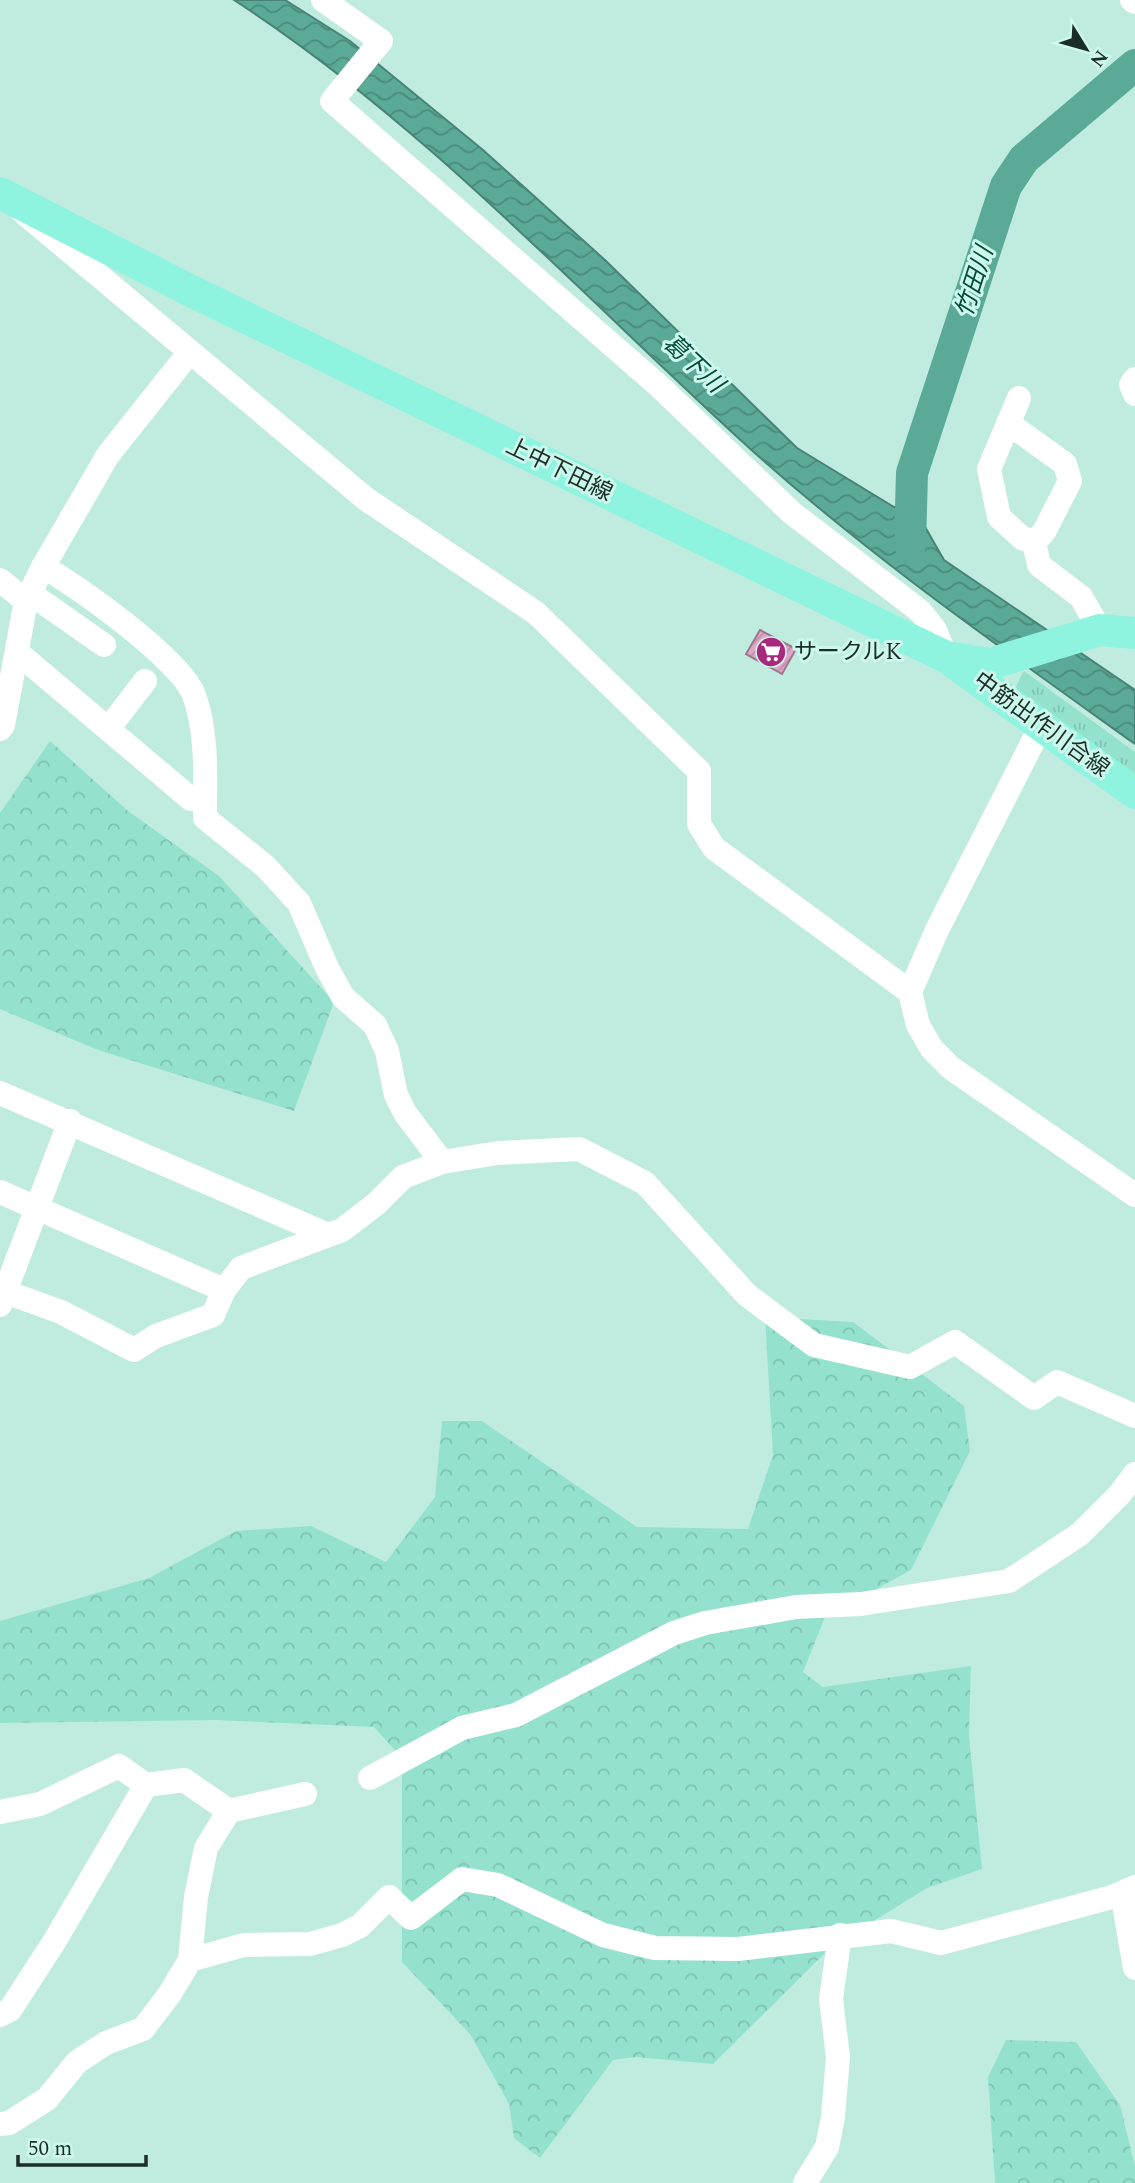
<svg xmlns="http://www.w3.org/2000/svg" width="1135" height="2183" font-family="Spectral,'Noto Sans JP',serif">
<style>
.grass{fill:url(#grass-tufts)}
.forest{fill:url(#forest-crowns)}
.water{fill:url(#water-waves);stroke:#488476;stroke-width:2}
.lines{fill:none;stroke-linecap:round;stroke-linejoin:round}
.river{stroke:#5ba997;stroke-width:32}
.building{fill:url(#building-hatch);stroke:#9b798b;stroke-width:2}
.minor{stroke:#fff;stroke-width:24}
.major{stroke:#8ef3df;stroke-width:32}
.labels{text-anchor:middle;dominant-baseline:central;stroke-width:6;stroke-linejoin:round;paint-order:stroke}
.street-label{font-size:23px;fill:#1b2d28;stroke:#ccf9ec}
.poi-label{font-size:23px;fill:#1b2d28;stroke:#ccf9ec;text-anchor:start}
.water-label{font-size:24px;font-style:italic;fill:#00493c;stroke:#ccf9ec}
</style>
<defs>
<pattern id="grass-tufts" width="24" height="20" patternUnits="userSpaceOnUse" patternTransform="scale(1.75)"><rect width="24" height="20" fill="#94e2ce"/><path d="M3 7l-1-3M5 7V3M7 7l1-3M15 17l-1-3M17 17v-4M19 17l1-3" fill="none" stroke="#7fc2b1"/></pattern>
<pattern id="forest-crowns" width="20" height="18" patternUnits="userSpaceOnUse" patternTransform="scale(1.75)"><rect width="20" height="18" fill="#94e2ce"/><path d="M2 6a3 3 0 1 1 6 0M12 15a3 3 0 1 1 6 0" fill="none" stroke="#7fc2b1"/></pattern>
<pattern id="water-waves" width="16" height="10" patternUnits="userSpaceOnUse" patternTransform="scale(1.75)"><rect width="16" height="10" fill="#5ba997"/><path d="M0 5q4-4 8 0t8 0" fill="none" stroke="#4a8a7b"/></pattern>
<pattern id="building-hatch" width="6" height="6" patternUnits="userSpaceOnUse" patternTransform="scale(1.75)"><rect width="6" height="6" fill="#e2a5c7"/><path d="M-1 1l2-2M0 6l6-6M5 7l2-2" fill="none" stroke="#c18eab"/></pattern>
</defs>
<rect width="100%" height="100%" fill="#bfecdf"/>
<path class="grass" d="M1024,671L1135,752V786L1015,688Z"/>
<g class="forest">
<path d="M50,741L128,811L219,876L334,1002L294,1111L98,1050L0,1009V813Z"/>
<path d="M765,1317L853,1322L964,1406L970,1451L911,1570L825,1617L803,1672L823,1687L971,1666L969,1736L982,1869L927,1888L830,1948L713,2064L636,2057L613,2060L540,2158L514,2138L509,2104L470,2034L402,1962V1758L374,1727L216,1720L0,1723V1621L149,1578L236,1531L311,1526L386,1562L435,1497L442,1421H482L637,1527L748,1529L773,1455Z"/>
<path d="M1006,2040L1076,2042L1120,2105L1135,2166V2183H995L988,2077Z"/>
</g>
<path class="water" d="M234,0H285L350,41L483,150L606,261L797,448L894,507L919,502L924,525L944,560L1135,690V744C998,646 859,549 735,435C572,285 420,121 234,0Z"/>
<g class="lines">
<path class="river" d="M910,545L912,473L1006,186L1024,159L1135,65"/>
</g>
<path class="building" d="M760,630L796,649L782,674L746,654Z"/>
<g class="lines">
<g class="minor">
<path d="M323,0L381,41L332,101L659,386L792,513L920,611L935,630L946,657"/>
<path d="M1132,0L1135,2"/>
<path d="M23,212L366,499L536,613L699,771V824L714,848L910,992"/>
<path d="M1135,379L1131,385L1135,394"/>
<path d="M1008,423L1065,464L1070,481L1044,532L1034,542L1022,538L999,517L989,469L1019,398"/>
<path d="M1034,542L1039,565L1081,597L1100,630"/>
<path d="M43,567C77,585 181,660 194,695C208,735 205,776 205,818L265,866L299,903L327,968L343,997L375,1025L387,1051L396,1095L405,1113L442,1162"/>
<path d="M0,580L26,601"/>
<path d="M31,594L104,645"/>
<path d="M18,653L191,799"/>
<path d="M1041,726L937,930L910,992L918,1025L932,1049L951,1068L1135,1195"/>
<path d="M0,729L3,725L26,601L43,567L108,455L189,353"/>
<path d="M108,729L145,681"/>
<path d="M0,1093L326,1234"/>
<path d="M0,1192L224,1290"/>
<path d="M0,1290L61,1312L134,1350L156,1336L213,1315L224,1290L241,1268L342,1230L376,1204L403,1177L442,1162L498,1153L579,1149L645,1183L747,1295L814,1345L910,1367L955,1342L1034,1398L1057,1382L1135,1416"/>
<path d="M0,1305L70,1121"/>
<path d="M370,1778L462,1728L516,1715L674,1633L705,1623L796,1607L861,1604L1009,1581L1080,1534L1120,1494L1135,1474"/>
<path d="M0,1812L40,1804L119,1766L146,1785L184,1780L229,1811"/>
<path d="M1122,1893L1135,1968"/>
<path d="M190,1960L244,1945L310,1944L342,1935L360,1926L389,1897L411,1918L462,1879L498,1885L603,1935L655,1948L738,1949L891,1931L941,1943L1112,1897L1135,1887"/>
<path d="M0,2015L10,2010L54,1942L146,1785"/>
<path d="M0,2124L9,2123L47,2099L77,2062L106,2043L143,2029L169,1995L190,1960L196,1897L206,1848L229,1811L305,1794"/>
<path d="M805,2183L827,2147L833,2117L838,2057L831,1999L840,1935"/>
</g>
<g class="major">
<path d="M0,193L191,291L946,657L990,664L1100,630L1135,633"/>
<path d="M953,662L1135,793"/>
</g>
</g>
<defs>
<g id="supermarket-disc" transform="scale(1.575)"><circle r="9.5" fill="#a72a7d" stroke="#ccf9ec"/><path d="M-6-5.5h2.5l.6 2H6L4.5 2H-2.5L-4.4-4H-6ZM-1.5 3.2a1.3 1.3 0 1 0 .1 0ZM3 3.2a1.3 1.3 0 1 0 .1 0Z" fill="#fff"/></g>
</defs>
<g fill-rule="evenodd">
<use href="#supermarket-disc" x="771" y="652"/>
</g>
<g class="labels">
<g class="street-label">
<text transform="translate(559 470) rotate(26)">上中下田線</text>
<text transform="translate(1041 725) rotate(36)">中筋出作川合線</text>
</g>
<g class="poi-label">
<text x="794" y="652">サークルK</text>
</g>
<g class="water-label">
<text transform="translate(975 282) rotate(-72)">竹田川</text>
<text transform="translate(693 364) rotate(43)">葛下川</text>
</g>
</g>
<g transform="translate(1086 49) rotate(127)" stroke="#ccf9ec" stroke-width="5" paint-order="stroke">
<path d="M0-5L12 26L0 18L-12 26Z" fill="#1b2d28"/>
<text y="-10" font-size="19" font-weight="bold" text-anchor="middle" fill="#1b2d28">N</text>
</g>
<path d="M18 2155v10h128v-10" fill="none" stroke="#1b2d28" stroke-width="3.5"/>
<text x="28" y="2155" font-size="21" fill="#1b2d28" stroke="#ccf9ec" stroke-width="5" paint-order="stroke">50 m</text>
</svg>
